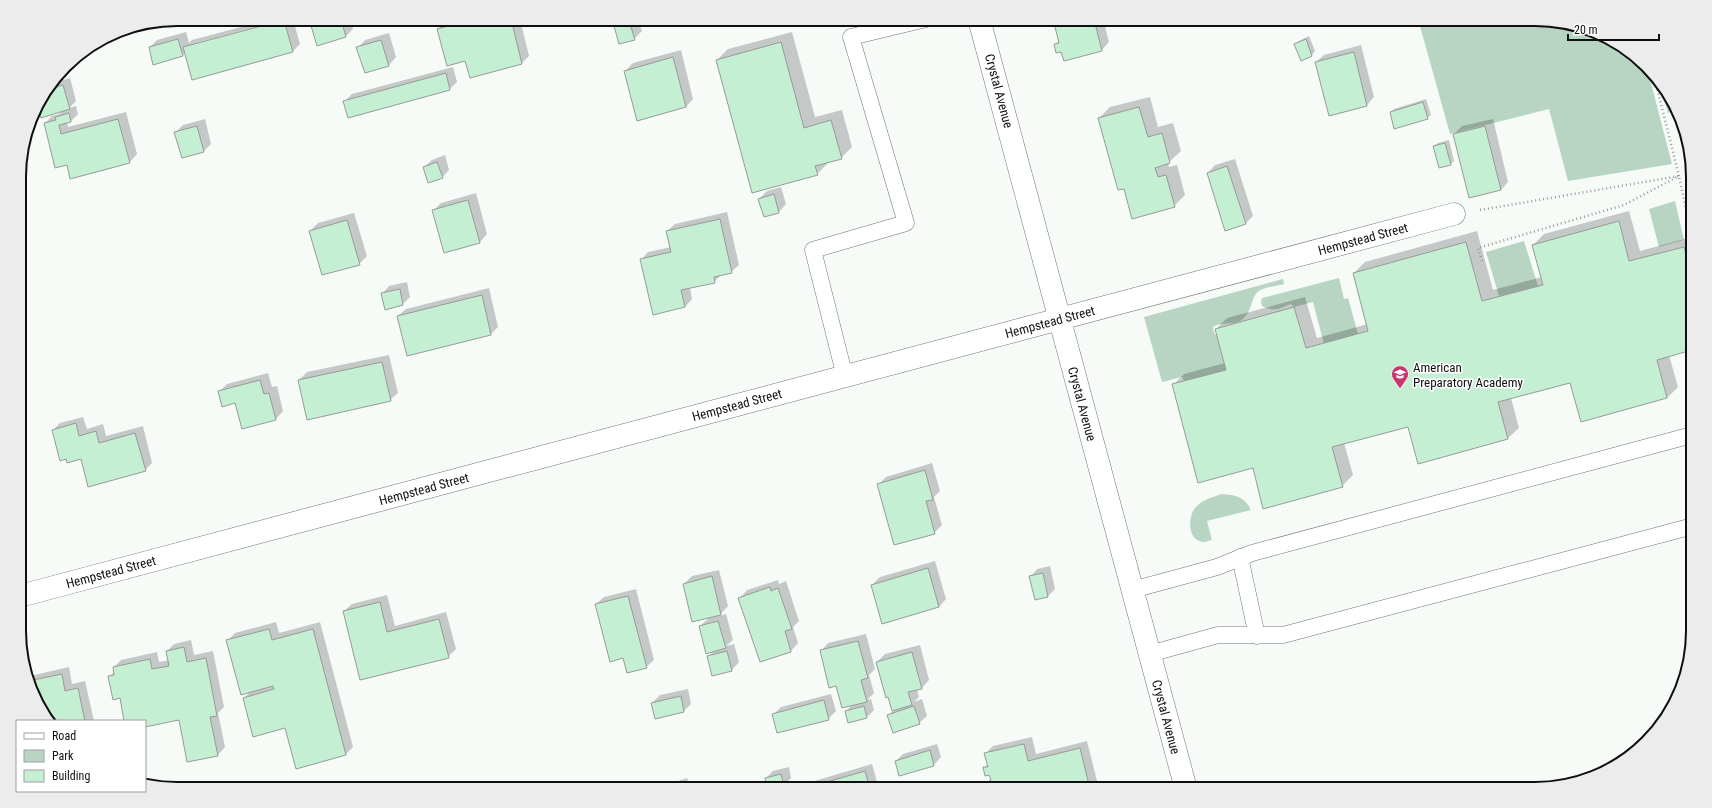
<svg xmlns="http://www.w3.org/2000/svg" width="1712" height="808" font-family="'Roboto Condensed',sans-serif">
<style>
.green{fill:#b8d4c2}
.shadow{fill:#0003}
.building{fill:#c4efd3;stroke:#979b98}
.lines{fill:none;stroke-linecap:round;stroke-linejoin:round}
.lane-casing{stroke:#717572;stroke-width:17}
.street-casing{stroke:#717572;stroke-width:23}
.path{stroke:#979a98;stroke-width:2.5;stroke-dasharray:1 3;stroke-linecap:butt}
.lane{stroke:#fff;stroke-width:16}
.street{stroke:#fff;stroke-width:22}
.labels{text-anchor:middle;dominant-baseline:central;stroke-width:3;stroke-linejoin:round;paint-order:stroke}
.street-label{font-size:13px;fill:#0e0f0e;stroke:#fff}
.poi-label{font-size:13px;fill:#0e0f0e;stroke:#fff;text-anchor:start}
.rim{fill:none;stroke:#0e0f0e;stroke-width:2}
</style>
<rect width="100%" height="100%" fill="#f6fbf8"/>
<g class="green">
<path d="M1418,19H1535L1596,31L1631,52L1660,81L1677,110L1668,113L1659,81L1651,83L1672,164L1568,181L1549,109L1450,134Z"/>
<path d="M1675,201L1684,240L1659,247L1649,209Z"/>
<path d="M1524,241L1538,286L1499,296L1486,252Z"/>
<path d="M1339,278L1344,299L1348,298L1358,334L1324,344L1313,302L1294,307L1291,304C1278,309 1275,312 1262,306L1261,302L1262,298Z"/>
<path d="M1283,279L1284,284C1277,286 1266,287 1260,290C1249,297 1254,313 1240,321C1231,325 1221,322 1213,327L1214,333L1217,336L1226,370L1184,381L1182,377L1162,382L1144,317Z"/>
<path d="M1222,494C1236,495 1245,497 1251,510L1207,521L1212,540C1210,540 1206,542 1203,542C1187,541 1187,514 1197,506C1204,499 1213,497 1222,494Z"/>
</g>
<g class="shadow">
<path d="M271,19H286L192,44V46L293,19L300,44L293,51L193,78L186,52L183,55L150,47L157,40L186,32L189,43L192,40Z"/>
<path d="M310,19H350L353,29L346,36Z"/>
<path d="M455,19H520L529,56L522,63L466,60L438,29L446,21Z"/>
<path d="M613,19H655L639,24L642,31L634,39Z"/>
<path d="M1054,19H1103L1109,42L1102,50L1064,60L1062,51L1055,45L1059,40Z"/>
<path d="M792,32L815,117L842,110L852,147L841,158L828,162V163L817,174L717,60L728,49Z"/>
<path d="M389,33L396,57L389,65L365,72L358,48L365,40Z"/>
<path d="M1309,36L1315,51L1312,55L1301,60L1295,44L1299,41Z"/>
<path d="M1361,45L1374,97L1367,105L1330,115L1316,62L1324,55Z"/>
<path d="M681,50L693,99L686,107L625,71L633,63Z"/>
<path d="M453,67L457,82L450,89L349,117L345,101L352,94Z"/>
<path d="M70,78L76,101L69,108L76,106L78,114L71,121L67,122L68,127L126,112L137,154L130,162L68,164L45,123L52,116L59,114L63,110L38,104L54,83Z"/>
<path d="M1150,97L1158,127L1173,123L1181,151L1168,163L1169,167L1177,165L1185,195L1174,206L1099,118L1110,107Z"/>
<path d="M1426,99L1431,115L1427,118L1391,112L1394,109Z"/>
<path d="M205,119L211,144L204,151L175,133L183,125Z"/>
<path d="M1493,119L1508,182L1501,190L1454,134L1462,126Z"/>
<path d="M1449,140L1454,161L1451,164L1434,146L1438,143Z"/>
<path d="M445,155L449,170L442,178L424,167L432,160Z"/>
<path d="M1235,159L1253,216L1246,223L1208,173L1215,165Z"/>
<path d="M781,187L786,204L779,212L764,216L759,199L767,191Z"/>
<path d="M476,193L487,234L480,242L445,252L433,211L441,203Z"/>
<path d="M1629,211L1640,251L1692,237V349L1669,355L1678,387L1667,398L1571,382L1511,398L1519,428L1508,438L1408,426L1344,443L1353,475L1342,486L1253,467L1173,385L1184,374L1225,363L1216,329L1227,318L1305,297L1317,338L1368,324L1354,273L1365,262L1477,231L1493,290L1542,277L1533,245L1544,234Z"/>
<path d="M727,212L739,265L731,272L722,274L714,282L690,288L692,299L685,307L641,260L648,252L671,247L667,231L675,224Z"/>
<path d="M354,213L367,256L359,264L310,231L318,223Z"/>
<path d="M407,282L410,297L403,304L385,308L382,294L389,286Z"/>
<path d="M489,288L498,327L491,334L398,316L406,309Z"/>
<path d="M389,355L398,393L390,400L299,380L307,372Z"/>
<path d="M268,373L272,387L277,386L283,411L276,419L243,427L236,402L219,392L227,384Z"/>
<path d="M83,417L87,429L103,424L106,436L143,426L152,463L145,470L81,458H66L53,430L60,423Z"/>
<path d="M932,463L940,491L934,497L942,525L934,533L878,485L886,477Z"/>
<path d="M935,561L946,599L939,607L872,585L880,577Z"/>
<path d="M1050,566L1055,589L1048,596L1035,599L1030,577L1037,569Z"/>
<path d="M719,570L728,606L719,616L726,614L733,640L726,646L734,644L739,662L732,670L708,657L715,650L700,626L710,617L684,584L692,576Z"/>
<path d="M778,580L779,584L786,581L799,621L793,627L798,643L791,651L761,661L740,598L747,590Z"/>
<path d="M636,589L654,660L646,667L624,657L596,604L604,597Z"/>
<path d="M387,595L395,626L446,612L456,649L448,657L361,679L344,611L352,604Z"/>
<path d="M276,622L279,633L320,622L353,747L346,754L286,727L244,698L251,691L228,640L235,633Z"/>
<path d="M866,634L875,669L869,675L874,693L867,700L871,699L874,710L867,717L849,722L846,711L853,704L837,685L821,651L828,643Z"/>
<path d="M191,640L194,655L213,651L224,707L218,713L225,747L218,755L179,719L145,726V721H125L120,697L109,677L115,671L114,667L121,660L157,652L159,662L169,660L167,651L174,644Z"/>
<path d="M920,645L929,680L922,688L917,689L919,697L914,702L922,699L927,716L919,723L888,715L893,711L877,662L885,654Z"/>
<path d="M69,667L72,684L85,681L94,721H48L31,692L28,679L30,676Z"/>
<path d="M688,689L691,704L684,711L656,718L652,703L660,695Z"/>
<path d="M831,694L836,711L828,719L773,715L781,707Z"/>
<path d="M1032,737L1036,754L1087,741L1099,789H983L992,779L990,773L984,768L988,764L985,754L993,746Z"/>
<path d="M937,744L941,757L934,765L900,775L896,761L903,754Z"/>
<path d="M872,764L879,789H792L794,787Z"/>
<path d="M789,767L791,778L784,785L769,789L766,778L773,771Z"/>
<path d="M687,778L691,789H657L658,788Z"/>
</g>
<g class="building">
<path d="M309,19H341L346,37L317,46Z"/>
<path d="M454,19H511L522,64L470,78L465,61L447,66L437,29L456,24Z"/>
<path d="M612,19H659L631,27L635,40L619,44Z"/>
<path d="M1053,19H1094L1102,51L1064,61L1061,52L1056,53L1054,44L1059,43Z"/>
<path d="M284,20L293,52L192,80L183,47Z"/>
<path d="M178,39L183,56L153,65L149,47Z"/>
<path d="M1306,39L1312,56L1301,61L1294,44Z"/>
<path d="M381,40L389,66L365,73L356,47Z"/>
<path d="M781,42L804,128L831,120L842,159L815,166L818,175L752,193L716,60Z"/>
<path d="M1354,52L1367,106L1329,116L1315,62Z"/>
<path d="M673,57L686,107L637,121L624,71Z"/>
<path d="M446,73L450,90L348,118L343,101Z"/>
<path d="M63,85L70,109L41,118L37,105L49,89Z"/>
<path d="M1423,102L1428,119L1394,129L1390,112Z"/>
<path d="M1139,107L1148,137L1162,133L1170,163L1155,168L1158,177L1166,175L1175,207L1132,219L1124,189L1118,190L1098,118Z"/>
<path d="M69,113L71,122L59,125L61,134L118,119L130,163L70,179L67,165L55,168L44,123L56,120L55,117Z"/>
<path d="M197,126L204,152L182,158L174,132Z"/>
<path d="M1485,126L1501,190L1469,198L1453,134Z"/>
<path d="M1445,143L1451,165L1439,168L1433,146Z"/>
<path d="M437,162L443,178L428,183L423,167Z"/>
<path d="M1227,166L1246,224L1225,231L1207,173Z"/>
<path d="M774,194L779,213L764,217L758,199Z"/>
<path d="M468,200L480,243L444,253L432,210Z"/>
<path d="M720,219L732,273L714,277L715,283L681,290L685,307L653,315L640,259L671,252L666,231Z"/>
<path d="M347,220L360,265L322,275L309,231Z"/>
<path d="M1619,221L1629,261L1684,247L1692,275V350L1657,360L1667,398L1581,422L1570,383L1498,402L1508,439L1418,464L1408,427L1332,447L1343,487L1263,509L1253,468L1198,483L1172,384L1226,370L1215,329L1294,307L1306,348L1368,331L1353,273L1466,242L1482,301L1543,285L1532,245Z"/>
<path d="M400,289L403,305L385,310L381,293Z"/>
<path d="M482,295L491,335L407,356L397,316Z"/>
<path d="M382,362L391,401L307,420L298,380Z"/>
<path d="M260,380L264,394L269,393L276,420L242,429L235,403L222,407L218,391Z"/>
<path d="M76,423L79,436L96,431L99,443L135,433L146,471L88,487L81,459L67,463L66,459L60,461L52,430Z"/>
<path d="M925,470L933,500L926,501L935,534L894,545L877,484Z"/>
<path d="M928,568L939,607L882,624L871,585Z"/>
<path d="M1043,573L1048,597L1035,600L1029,576Z"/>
<path d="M712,576L721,615L692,622L683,584Z"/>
<path d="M770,587L771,591L778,588L792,629L785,631L791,652L760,662L738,598Z"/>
<path d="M628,596L647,668L627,673L623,658L610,662L595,604Z"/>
<path d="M380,602L387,632L439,619L449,658L360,680L343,611Z"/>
<path d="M718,621L726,648L706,654L699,626Z"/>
<path d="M269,629L272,640L313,629L346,755L296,769L285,728L253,737L243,698L274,689L273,686L241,695L226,640Z"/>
<path d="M858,641L868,678L861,680L867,702L842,708L836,686L829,688L820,650Z"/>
<path d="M184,647L187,662L206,658L217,716L210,717L218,756L187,762L179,720L145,727V721H124L120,698L113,700L108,676L114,675L113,667L150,659L152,669L169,666L166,651Z"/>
<path d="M727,651L732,671L712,676L707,656Z"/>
<path d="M912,652L922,689L908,692L912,705L892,711L888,697L886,698L876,662Z"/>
<path d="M62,674L65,691L78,688L85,721H48L31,692L28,681Z"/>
<path d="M681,696L684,712L655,719L651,703Z"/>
<path d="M824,700L829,720L777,733L772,714Z"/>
<path d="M864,706L867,718L848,723L845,711Z"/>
<path d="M914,706L920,724L893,733L887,715Z"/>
<path d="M1024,744L1028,761L1080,748L1090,789H984L990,787L989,781L991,780L989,775L985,776L983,767H988L984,753Z"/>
<path d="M930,750L934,766L899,776L895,761Z"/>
<path d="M865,771L870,789H803Z"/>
<path d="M781,774L784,786L767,789L765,778Z"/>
</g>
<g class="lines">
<g class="lane-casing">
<g id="lane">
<path d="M845,377L813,250L906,223L851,37L926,19"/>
<path d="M1240,557L1257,636"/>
<path d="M1132,590L1217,567L1252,553L1692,435"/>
<path d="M1149,654L1218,635H1283L1693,526"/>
</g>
</g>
<g class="street-casing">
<g id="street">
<path d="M979,19L1186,789"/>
<path d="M20,596L1454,214"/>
</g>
</g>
<g class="path">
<path d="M1480,210L1679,176L1692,238"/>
<path d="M1482,261L1478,248L1624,205L1679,176L1656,84"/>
</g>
<use href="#lane" class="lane"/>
<use href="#street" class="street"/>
</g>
<defs>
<g id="school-pin" transform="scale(0.9)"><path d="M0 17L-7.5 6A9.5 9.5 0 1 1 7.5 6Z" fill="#c4386e" stroke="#fff"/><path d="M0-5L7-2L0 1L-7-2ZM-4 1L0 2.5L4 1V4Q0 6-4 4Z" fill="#fff"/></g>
</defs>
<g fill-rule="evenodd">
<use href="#school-pin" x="1400" y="374"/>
</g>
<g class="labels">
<g class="street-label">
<text transform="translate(999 91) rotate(75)">Crystal Avenue</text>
<text transform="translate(1363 239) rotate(-15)">Hempstead Street</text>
<text transform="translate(1050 322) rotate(-15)">Hempstead Street</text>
<text transform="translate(1082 404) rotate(75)">Crystal Avenue</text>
<text transform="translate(737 405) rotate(-15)">Hempstead Street</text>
<text transform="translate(424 489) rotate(-15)">Hempstead Street</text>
<text transform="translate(111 572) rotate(-15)">Hempstead Street</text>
<text transform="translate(1166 717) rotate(75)">Crystal Avenue</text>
</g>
<g class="poi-label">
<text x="1413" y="367">American<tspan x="1413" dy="15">Preparatory Academy</tspan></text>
</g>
</g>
<path d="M0 0H1712V808H0ZM177 26H1535A151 151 0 0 1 1686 177V631A151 151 0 0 1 1535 782H177A151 151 0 0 1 26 631V177A151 151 0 0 1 177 26Z" fill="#ececec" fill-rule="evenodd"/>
<path class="rim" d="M177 26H1535A151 151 0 0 1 1686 177V631A151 151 0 0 1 1535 782H177A151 151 0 0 1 26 631V177A151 151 0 0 1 177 26Z"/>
<rect x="16" y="720" width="130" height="72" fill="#ffffff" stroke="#9f9f9f"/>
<rect x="24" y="733" width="20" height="6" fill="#ffffff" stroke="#9f9f9f"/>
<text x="52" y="740" font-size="12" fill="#0e0f0e">Road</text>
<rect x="24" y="750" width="20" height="12" fill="#b8d4c2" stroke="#9f9f9f"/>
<text x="52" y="760" font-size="12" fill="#0e0f0e">Park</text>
<rect x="24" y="770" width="20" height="12" fill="#c4efd3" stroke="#9f9f9f"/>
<text x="52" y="780" font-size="12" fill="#0e0f0e">Building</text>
<path d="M1568 34v6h91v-6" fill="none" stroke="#0e0f0e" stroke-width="2"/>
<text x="1574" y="34" font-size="12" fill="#0e0f0e" stroke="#ffffff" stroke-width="3" paint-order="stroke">20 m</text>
</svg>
